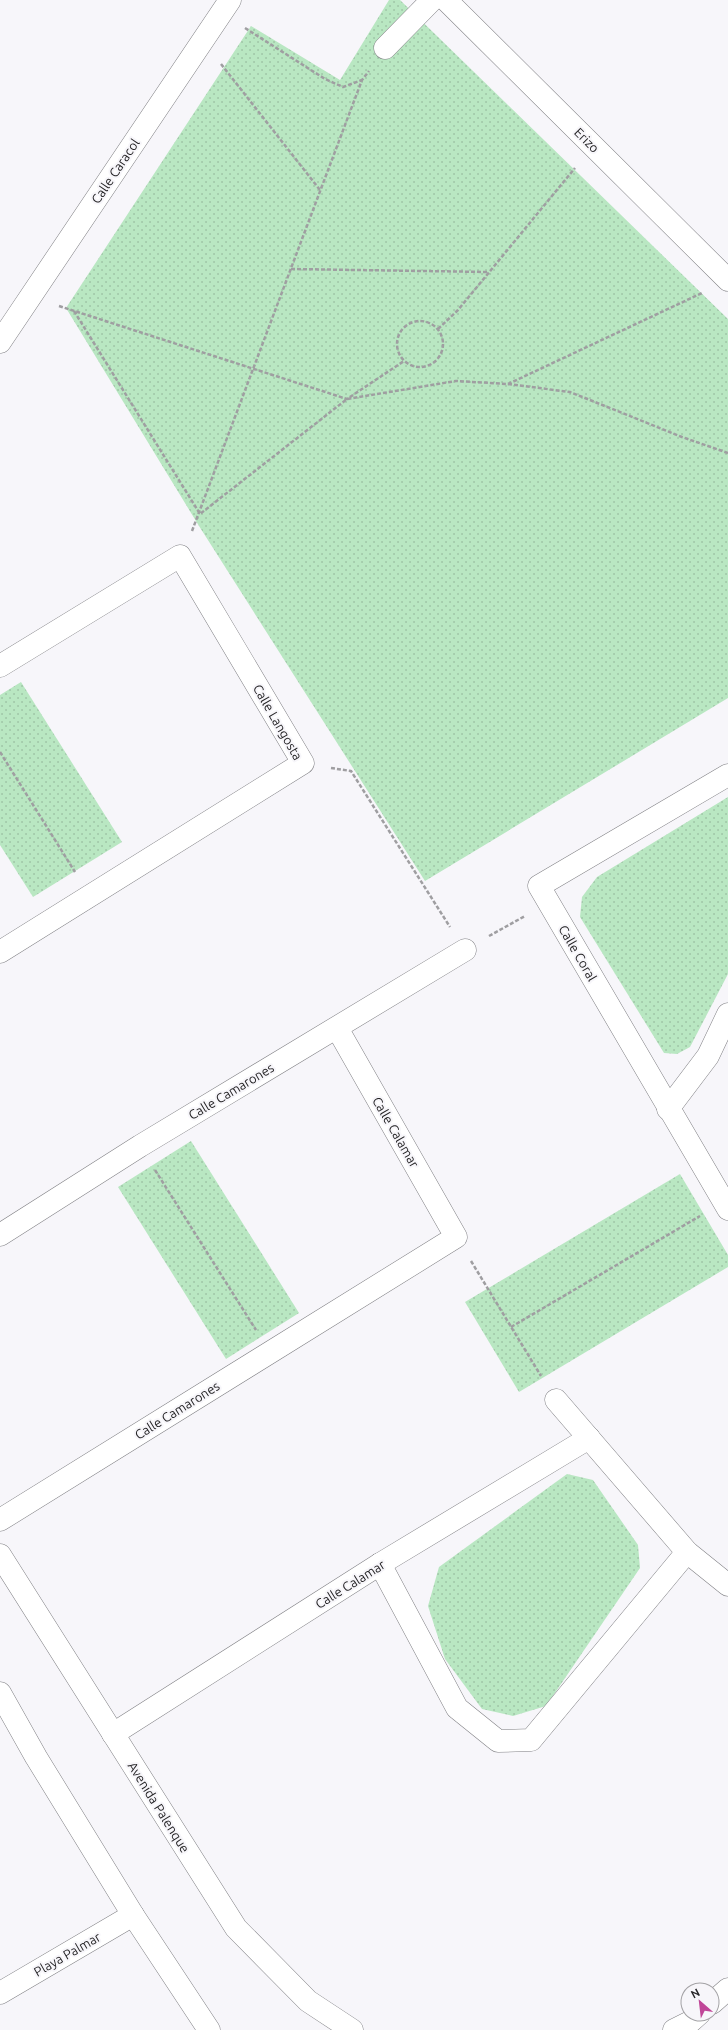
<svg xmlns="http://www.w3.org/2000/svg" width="728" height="2030" font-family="Ubuntu,sans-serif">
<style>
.grass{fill:url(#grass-dots)}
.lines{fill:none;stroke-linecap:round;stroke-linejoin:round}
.minor-casing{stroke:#818185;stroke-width:23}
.path{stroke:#9f9ea1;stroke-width:2.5;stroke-dasharray:4 2;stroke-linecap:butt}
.minor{stroke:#fff;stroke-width:22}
.labels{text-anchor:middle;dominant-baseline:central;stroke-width:4;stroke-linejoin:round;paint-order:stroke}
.street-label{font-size:13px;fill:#252426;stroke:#f7f6fa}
</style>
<defs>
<pattern id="grass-dots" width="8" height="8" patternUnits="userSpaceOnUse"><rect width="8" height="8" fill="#b9e7c2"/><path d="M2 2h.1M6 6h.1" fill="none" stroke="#9fc6a7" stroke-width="1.8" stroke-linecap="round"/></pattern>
</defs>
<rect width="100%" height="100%" fill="#f7f6fa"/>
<g class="grass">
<path d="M389,0H400L728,319V698L425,881L199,526L66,308L251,26L340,80Z"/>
<path d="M21,682L122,842L33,897L0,845V695Z"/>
<path d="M728,797V974L690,1047L677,1054L664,1053L580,917L582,897L597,877Z"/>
<path d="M191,1141L299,1313L226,1359L118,1187Z"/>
<path d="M680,1174L728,1255V1267L519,1392L465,1302Z"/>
<path d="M567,1474L593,1480L638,1545L640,1568L546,1706L513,1716L482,1709L445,1659L428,1606L439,1567Z"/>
</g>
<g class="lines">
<g class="minor-casing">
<g id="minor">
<path d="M446,0L728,280"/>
<path d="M385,48L432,0"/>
<path d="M0,342L230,0"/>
<path d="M0,666L180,556L303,763L0,952"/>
<path d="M728,775L539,886L728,1209"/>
<path d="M668,1109L708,1056L728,1014"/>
<path d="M0,1235L140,1146L465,950"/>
<path d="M556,1400L687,1552L728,1585"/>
<path d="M0,1520L456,1237L337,1028"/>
<path d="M0,1555L236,1928L308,2001L352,2030"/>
<path d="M380,1564L457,1708L498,1741L531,1740L687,1552"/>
<path d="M0,1693L36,1757L133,1915L209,2030"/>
<path d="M113,1734L380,1564L589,1438"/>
<path d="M0,1993L133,1915"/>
<path d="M712,2003L728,1989"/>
<path d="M674,2030L690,2022L699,2014"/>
</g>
</g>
<g class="path">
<path d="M245,28L325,79L343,87L362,80"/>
<path d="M221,64L320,190"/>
<path d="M291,269L489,272"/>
<path d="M59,306L347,399L404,361"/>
<path d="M74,311L200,514L347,399L456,381L508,384L702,293"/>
<circle cx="420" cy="344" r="23"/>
<path d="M438,329L458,310L575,168"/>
<path d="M508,384L570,392L682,437L728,453"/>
<path d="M192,531L362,80L369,71"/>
<path d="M0,752L75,872"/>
<path d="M331,768L351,771L450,927"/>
<path d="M489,936L525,916"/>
<path d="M155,1170L256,1330"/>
<path d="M471,1261L541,1376"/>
<path d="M511,1327L700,1216"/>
</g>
<use href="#minor" class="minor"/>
</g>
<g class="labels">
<g class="street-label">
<text transform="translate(587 140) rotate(45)">Erizo</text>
<text transform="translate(115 171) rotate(-56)">Calle Caracol</text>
<text transform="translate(278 722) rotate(60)">Calle Langosta</text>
<text transform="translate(578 953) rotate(60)">Calle Coral</text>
<text transform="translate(231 1091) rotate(-31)">Calle Camarones</text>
<text transform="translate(396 1132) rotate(60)">Calle Calamar</text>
<text transform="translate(177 1410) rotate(-32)">Calle Camarones</text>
<text transform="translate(350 1584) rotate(-32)">Calle Calamar</text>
<text transform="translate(159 1807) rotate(58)">Avenida Palenque</text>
<text transform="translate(67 1954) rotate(-30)">Playa Palmar</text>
</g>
</g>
<g transform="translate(700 2002) rotate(332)"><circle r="19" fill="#f7f6fa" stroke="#a3a2a5"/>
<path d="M0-3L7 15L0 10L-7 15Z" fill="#c04698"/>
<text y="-6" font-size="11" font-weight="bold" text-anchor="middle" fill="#252426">N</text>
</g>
</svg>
